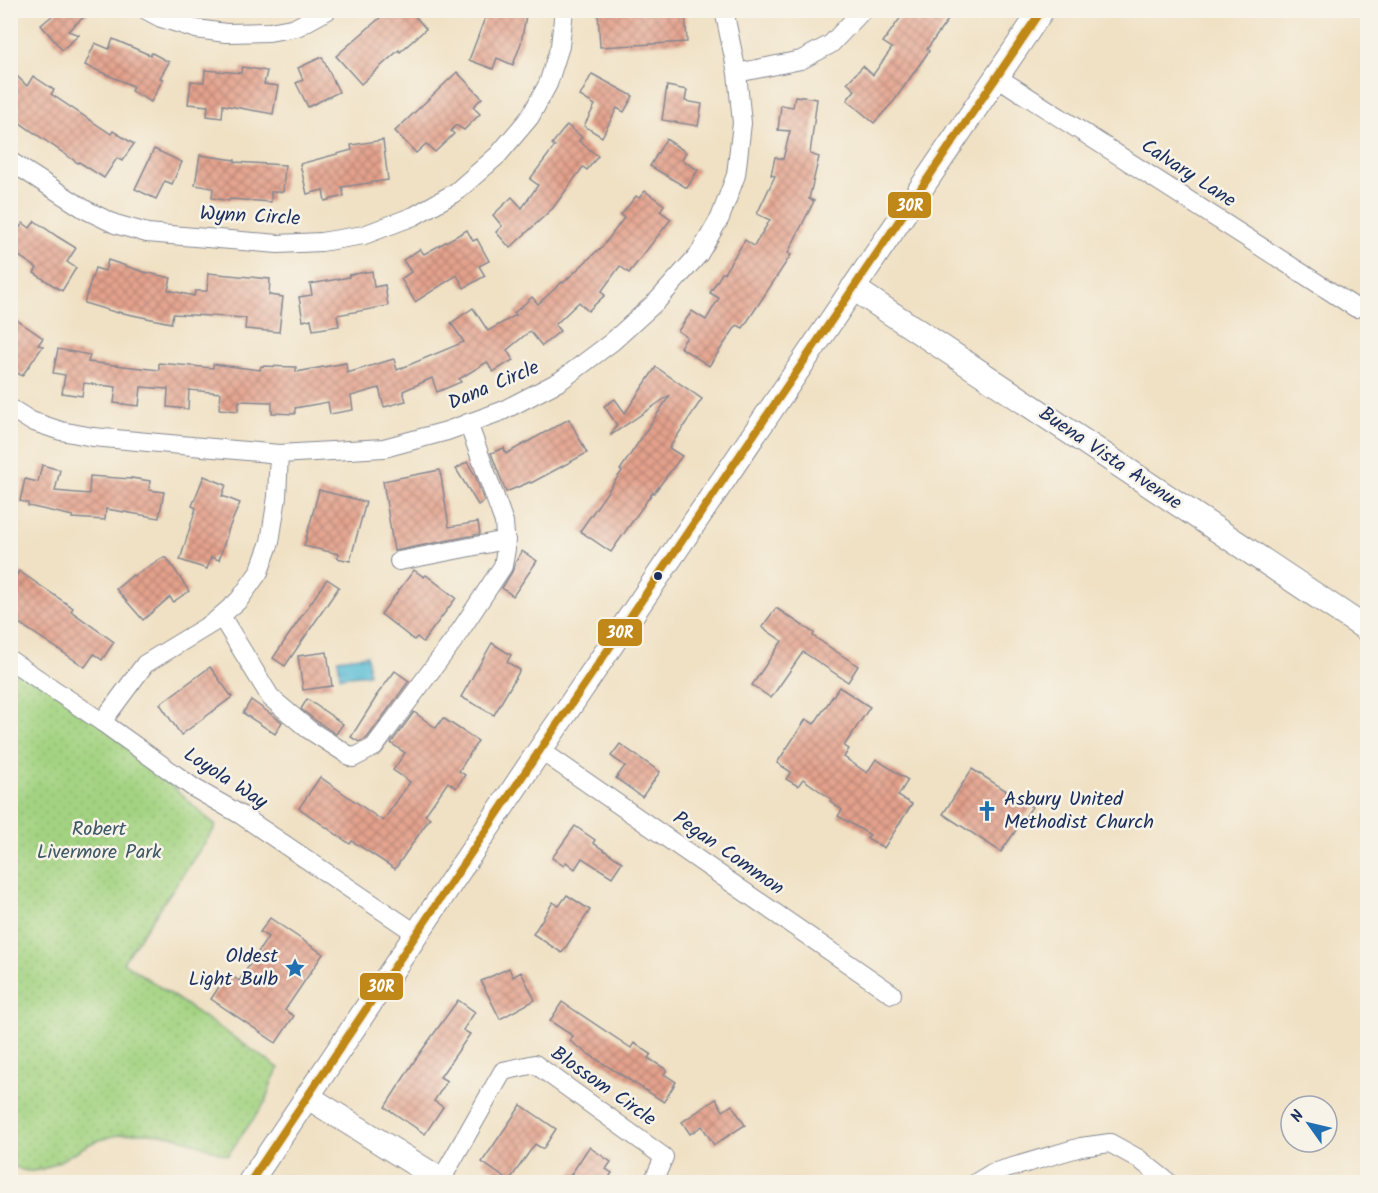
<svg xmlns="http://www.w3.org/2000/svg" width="1378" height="1193" font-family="Kalam,sans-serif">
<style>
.park{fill:url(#park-dots);stroke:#5f8170;stroke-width:1.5}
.water{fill:url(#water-ripples);stroke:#39769a;stroke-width:1.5}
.building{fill:url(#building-cross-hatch)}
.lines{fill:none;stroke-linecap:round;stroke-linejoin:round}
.street-casing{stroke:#868891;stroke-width:20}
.secondary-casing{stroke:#868891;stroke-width:26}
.street{stroke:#fff;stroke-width:18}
.secondary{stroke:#fff;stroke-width:24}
.bus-1-casing{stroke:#f7f3e8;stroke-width:12}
.bus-1{stroke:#c08818;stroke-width:8}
.bus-dot{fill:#1b2f5e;stroke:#f7f3e8;stroke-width:2}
.labels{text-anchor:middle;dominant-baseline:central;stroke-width:5;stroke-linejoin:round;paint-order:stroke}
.street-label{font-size:20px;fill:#1b2f5e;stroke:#f7f3e8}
.poi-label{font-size:20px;fill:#1b2f5e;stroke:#f7f3e8;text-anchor:start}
.park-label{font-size:20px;fill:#3d5867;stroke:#f7f3e8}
.line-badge{stroke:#f7f3e8;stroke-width:2}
.badge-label{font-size:16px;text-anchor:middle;font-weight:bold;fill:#fff}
</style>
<defs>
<pattern id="park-dots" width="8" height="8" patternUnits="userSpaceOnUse" patternTransform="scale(1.5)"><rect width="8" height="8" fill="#a3d381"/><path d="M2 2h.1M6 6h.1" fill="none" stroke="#8cb572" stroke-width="1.8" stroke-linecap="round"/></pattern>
<pattern id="water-ripples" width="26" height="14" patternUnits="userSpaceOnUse" patternTransform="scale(1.5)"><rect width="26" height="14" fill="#57bcd5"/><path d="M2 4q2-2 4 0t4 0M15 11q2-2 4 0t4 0" fill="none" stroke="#4799b0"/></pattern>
<pattern id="building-cross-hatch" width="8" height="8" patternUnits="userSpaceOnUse" patternTransform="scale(1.5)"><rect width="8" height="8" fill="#e4a28c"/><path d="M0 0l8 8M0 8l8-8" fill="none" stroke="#b88476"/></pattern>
</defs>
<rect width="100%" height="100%" fill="#f7f3e8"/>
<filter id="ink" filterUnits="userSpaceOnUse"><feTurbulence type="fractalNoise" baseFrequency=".0167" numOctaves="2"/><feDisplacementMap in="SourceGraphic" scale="12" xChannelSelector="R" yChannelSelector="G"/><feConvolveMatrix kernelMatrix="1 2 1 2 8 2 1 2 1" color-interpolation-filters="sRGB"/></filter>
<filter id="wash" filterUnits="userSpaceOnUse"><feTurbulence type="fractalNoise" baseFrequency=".008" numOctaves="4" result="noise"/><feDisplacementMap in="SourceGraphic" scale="24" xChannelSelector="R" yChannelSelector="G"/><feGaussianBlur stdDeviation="1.35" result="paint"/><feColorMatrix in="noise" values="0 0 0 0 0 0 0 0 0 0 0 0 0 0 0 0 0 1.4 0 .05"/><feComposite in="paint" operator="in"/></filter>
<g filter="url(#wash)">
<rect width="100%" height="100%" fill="#f0e1c4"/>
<path class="park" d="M10,660L102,722L216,826L123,962L279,1068L272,1081L266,1101L228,1155C218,1153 208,1148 198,1144C164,1131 134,1129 99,1140C77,1147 46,1177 23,1170C19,1169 14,1166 11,1164Z"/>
<path class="water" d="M367,655L369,674L340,677L338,659Z"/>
<g id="blocks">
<g class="building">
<path d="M59,10H92L68,31L79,35L62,50L41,25Z"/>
<path d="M389,10H410L426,29L400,52L399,50L361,84L336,56Z"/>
<path d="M488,10H527L521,43L513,65L497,58L493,69L469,60Z"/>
<path d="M611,10H685L687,42L600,47L598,12Z"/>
<path d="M906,10H955L927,49L929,51L894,101L874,123L847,100L855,90L847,83L863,66L873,75L892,48L883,42Z"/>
<path d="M113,39L150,55L152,53L169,62L160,78L163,79L151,102L131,91L133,86L85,65L95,43L109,49Z"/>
<path d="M322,57L339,92L308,107L296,83L303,80L298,68Z"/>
<path d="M242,67L267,71L264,84L278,86L273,114L223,105L222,118L207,116L208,106L188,104L191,81L204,82L205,70L241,73Z"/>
<path d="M10,69L27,86L33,76L54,90L51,94L111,134L113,131L134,144L122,161L117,158L104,178L79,162L78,163L10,116Z"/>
<path d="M457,72L482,98L473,107L480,114L464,130L456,125L451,131L454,134L435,152L426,144L416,153L395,131Z"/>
<path d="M592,74L633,96L624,112L617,108L602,137L584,126L595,105L580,96Z"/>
<path d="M667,86L687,90L685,101L702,104L698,126L662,120Z"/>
<path d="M795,96L817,99L810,154L819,157L809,199L814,201L788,253L791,255L743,328L737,325L709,366L680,347L687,337L678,331L692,311L706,320L719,298L710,293L722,273H724L745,240L754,246L770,220L757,214L775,176L771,175L775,157L783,159L790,131L778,130L781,105L793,107Z"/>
<path d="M567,125L582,137L579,141L598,156L587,170L583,167L553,208L510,248L496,232L502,226L493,215L512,197L522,208L538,185L530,179L555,146L552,144Z"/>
<path d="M666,139L686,152L682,160L698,170L687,188L650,166Z"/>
<path d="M383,140L388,180L342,187L344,196L325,201L323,190L307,194L300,164L352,150L351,145Z"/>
<path d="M154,149L182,162L172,184L165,181L156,199L135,189Z"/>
<path d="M200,155L235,160V162L285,165L283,192H271V202L230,199L229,201L212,198L213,188L195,185Z"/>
<path d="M645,191L664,205L660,211L671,219L629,273L620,266L601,292L605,295L588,311L579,302L555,325L560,331L542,346L530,331L507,350L513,360L493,372L487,362L459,379L461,382L437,392L432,378L403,391L406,401L384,407L379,388L351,396L353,410L330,414L328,402L295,408V414L272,413V402L239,401L238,411L219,409L221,393L189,390L188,409L167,407L168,389L141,387L139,406L114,403L116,387L84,383L82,396L62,393L65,375L53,373L58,349L90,355L88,362L159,370V363L213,368V364L260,370L261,366L296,367V372L346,363L347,373L394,359L397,370L464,342L451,323L473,308L488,331L516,315L514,313L532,297L538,304L562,282L563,283L599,249L600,250L624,218L621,215L636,196L639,198Z"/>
<path d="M35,221L58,237L76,248L67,262L76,268L62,291L34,273L37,268L10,250V240L23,223L30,228Z"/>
<path d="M467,230L473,241L477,239L489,261L479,266L485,276L464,288L457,275L415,302L401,279L411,272L403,260L420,249L424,254Z"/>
<path d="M108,260L144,272L171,278L168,290L194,296L195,291H207L208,273L270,279L269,295L283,297L279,332L245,329L246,318L173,314L171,323L118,312V313L84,303L95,268L105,271Z"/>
<path d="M372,271L374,287L385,285L388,306L337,315L339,326L313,330L311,319L303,321L299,297L312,295L310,284L349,277V275Z"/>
<path d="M17,320L43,338L38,345L43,346L22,376L10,368V330Z"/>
<path d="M656,367L702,399L669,448L682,456L654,493L653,492L611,552L580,531L622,471L620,470L670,395L611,435V434L617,425L604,406L615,399L625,413Z"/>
<path d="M569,419L587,453L531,483L530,482L506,492L491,453L504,448L506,454Z"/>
<path d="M467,462L475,475L484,501L478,505L456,469Z"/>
<path d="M42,465L60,470L55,491L89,494L90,476L131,479V478L150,481L149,490L164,492L159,518L106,509L105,520L72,518L73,516L28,506V503L20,501L25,479L38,482Z"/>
<path d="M440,470L449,527L478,522L480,534L394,551L383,481Z"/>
<path d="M204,476L226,485L222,496L240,503L229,528L219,560L211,557L207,569L180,560L196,508L192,506Z"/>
<path d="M319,490L366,502L350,561L337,558L339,554L304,546Z"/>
<path d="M522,551L537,561L513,596L502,588L512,572L515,563Z"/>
<path d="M162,558H167L189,591L173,602L170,597L143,620L116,589L133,575L134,576Z"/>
<path d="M414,570L424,577L426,575L456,598L423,642L417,637L414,640L381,614Z"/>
<path d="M19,571L73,608L71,611L114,642L102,660L94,654L85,667L10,617V584Z"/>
<path d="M327,579L339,587L285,666L273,658Z"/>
<path d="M776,608L814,633L813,636L858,666L848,682L803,652L771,698L752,685L782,641L762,627Z"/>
<path d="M492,643L511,655L507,662L520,670L494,715L461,697Z"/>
<path d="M327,652L332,686L303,690L298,656Z"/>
<path d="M210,667L232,697L181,735L160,704Z"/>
<path d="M395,671L409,681L367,738L359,742L351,737L377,696H376Z"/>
<path d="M839,687L870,707L844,746L849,749L844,757L867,773L876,759L908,780L898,796L912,804L884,848L867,838L870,835L838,816L842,810L830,801L831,799L803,779L798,786L786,779L791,772L777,763L806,719L814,724Z"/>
<path d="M307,699L343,724L336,734L315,720L301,709Z"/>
<path d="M251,700L282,722L275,734L243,713Z"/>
<path d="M414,712L436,728L443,718L478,741L459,771L465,775L456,788L448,782L425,815L430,818L395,869L352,841L350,844L299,808L320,777L383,821L410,782L393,770L405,753L391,743Z"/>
<path d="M620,744L660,772L642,797L616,778L625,766L611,756Z"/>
<path d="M972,769L1032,807L1001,852L943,814Z"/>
<path d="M575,826L595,840L593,843L622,862L612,877L582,858L575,869L566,862L564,866L552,858Z"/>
<path d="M567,895L590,910L562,953L533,934L553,902L559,906Z"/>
<path d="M270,918L323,954L285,1010L294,1016L276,1043L211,999L228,973L239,981L268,937L260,932Z"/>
<path d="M509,968L513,977L521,972L535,1000L500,1019L481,981Z"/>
<path d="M458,1000L475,1012L463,1030L470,1034L440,1077L447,1081L434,1101L443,1107L425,1134L385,1107L415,1060Z"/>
<path d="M562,1002L631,1048L634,1043L651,1054L648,1058L667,1070L664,1074L676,1082L664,1102L588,1054L570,1041L573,1036L550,1021Z"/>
<path d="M716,1099L723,1111L732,1105L745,1125L714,1145L702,1126L690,1134L682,1122Z"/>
<path d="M521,1105L556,1129L543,1149L535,1144L509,1181L482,1162Z"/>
<path d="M589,1147L611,1162L606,1169L612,1173L606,1182H566Z"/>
</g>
</g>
</g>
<g filter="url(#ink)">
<use href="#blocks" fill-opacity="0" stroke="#868891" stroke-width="1.5"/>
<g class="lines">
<g class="street-casing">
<g id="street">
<path d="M146,10L161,18L196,29L226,33L269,32L297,27L328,10"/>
<path d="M737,73L801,60L831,44L863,10"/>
<path d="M997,77L1356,308"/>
<path d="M10,161L86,210L115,224L147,233L278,244L321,242L364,235L414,216L456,192L498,155L530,117L548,84L560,46L564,10"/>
<path d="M10,408L31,421L61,431L93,437L279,454L384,448L447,431L502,411L560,381L612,342L658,300L699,254L720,218L736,175L742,123L737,73L724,10"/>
<path d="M399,561L506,540"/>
<path d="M221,616L271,698L308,729L353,758L374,747L454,640L503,566L506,549L504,522L468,423"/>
<path d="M10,660L102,722L194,788L241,815L417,934"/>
<path d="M102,722L145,664L214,622L239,600L259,572L270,542L277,497L279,454"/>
<path d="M540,750L892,994"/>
<path d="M441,1180L503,1071L535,1064L664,1157L653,1182"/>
<path d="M977,1182L992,1173L1081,1147L1110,1143L1139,1159L1168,1182"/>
</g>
</g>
<g class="secondary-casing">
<g id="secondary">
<path d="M853,288L1368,630"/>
<path d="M308,1097L444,1182"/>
<path d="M250,1182L540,750L1042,10"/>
</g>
</g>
<use href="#street" class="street"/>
<use href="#secondary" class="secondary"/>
<g class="bus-1-casing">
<path id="bus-1" d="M250,1182L540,750L1042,10"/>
</g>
<use href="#bus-1" class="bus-1"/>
</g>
</g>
<defs>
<g id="church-bare" transform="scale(1.62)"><path d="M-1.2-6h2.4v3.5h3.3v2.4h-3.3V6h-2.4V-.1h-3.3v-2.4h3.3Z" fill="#1f6fb2" stroke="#f7f3e8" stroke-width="2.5" paint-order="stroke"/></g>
<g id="sight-bare" transform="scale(1.62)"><path d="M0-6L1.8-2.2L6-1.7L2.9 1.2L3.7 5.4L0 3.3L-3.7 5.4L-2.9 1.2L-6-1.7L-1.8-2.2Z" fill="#1f6fb2" stroke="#f7f3e8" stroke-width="2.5" paint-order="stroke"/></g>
</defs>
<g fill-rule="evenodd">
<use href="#church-bare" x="987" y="811"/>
<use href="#sight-bare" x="295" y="968"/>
</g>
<circle class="bus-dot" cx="658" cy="576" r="5"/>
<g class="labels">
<g class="street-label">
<text transform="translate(1188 174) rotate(33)">Calvary Lane</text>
<text transform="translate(250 217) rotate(3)">Wynn Circle</text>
<text transform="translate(494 386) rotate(-23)">Dana Circle</text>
<text transform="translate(1110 459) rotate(34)">Buena Vista Avenue</text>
<text transform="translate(225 779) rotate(33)">Loyola Way</text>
<text transform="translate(728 854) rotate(35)">Pegan Common</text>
<text transform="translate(603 1087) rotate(35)">Blossom Circle</text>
</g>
<g class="poi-label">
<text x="1004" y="800">Asbury United<tspan x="1004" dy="23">Methodist Church</tspan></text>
<text x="278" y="957" text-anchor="end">Oldest<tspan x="278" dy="23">Light Bulb</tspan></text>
</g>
<g class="park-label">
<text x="99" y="830">Robert<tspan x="99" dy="23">Livermore Park</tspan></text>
</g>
</g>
<g class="line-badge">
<rect x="887" y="191" width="45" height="28" rx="6" fill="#c08818"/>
<rect x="597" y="618" width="46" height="29" rx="6" fill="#c08818"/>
<rect x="359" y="972" width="45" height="29" rx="6" fill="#c08818"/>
</g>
<g class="badge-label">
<text x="910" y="211">30R</text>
<text x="620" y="638">30R</text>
<text x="381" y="992">30R</text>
</g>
<rect width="1378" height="1193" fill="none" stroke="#f7f3e8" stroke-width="36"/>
<g transform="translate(1309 1124) rotate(304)"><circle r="28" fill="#f7f3e8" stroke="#9fa5b1" stroke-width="1.5"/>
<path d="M0-4.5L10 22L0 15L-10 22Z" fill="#1f6fb2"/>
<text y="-9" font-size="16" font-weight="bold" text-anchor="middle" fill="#1b2f5e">N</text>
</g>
</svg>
